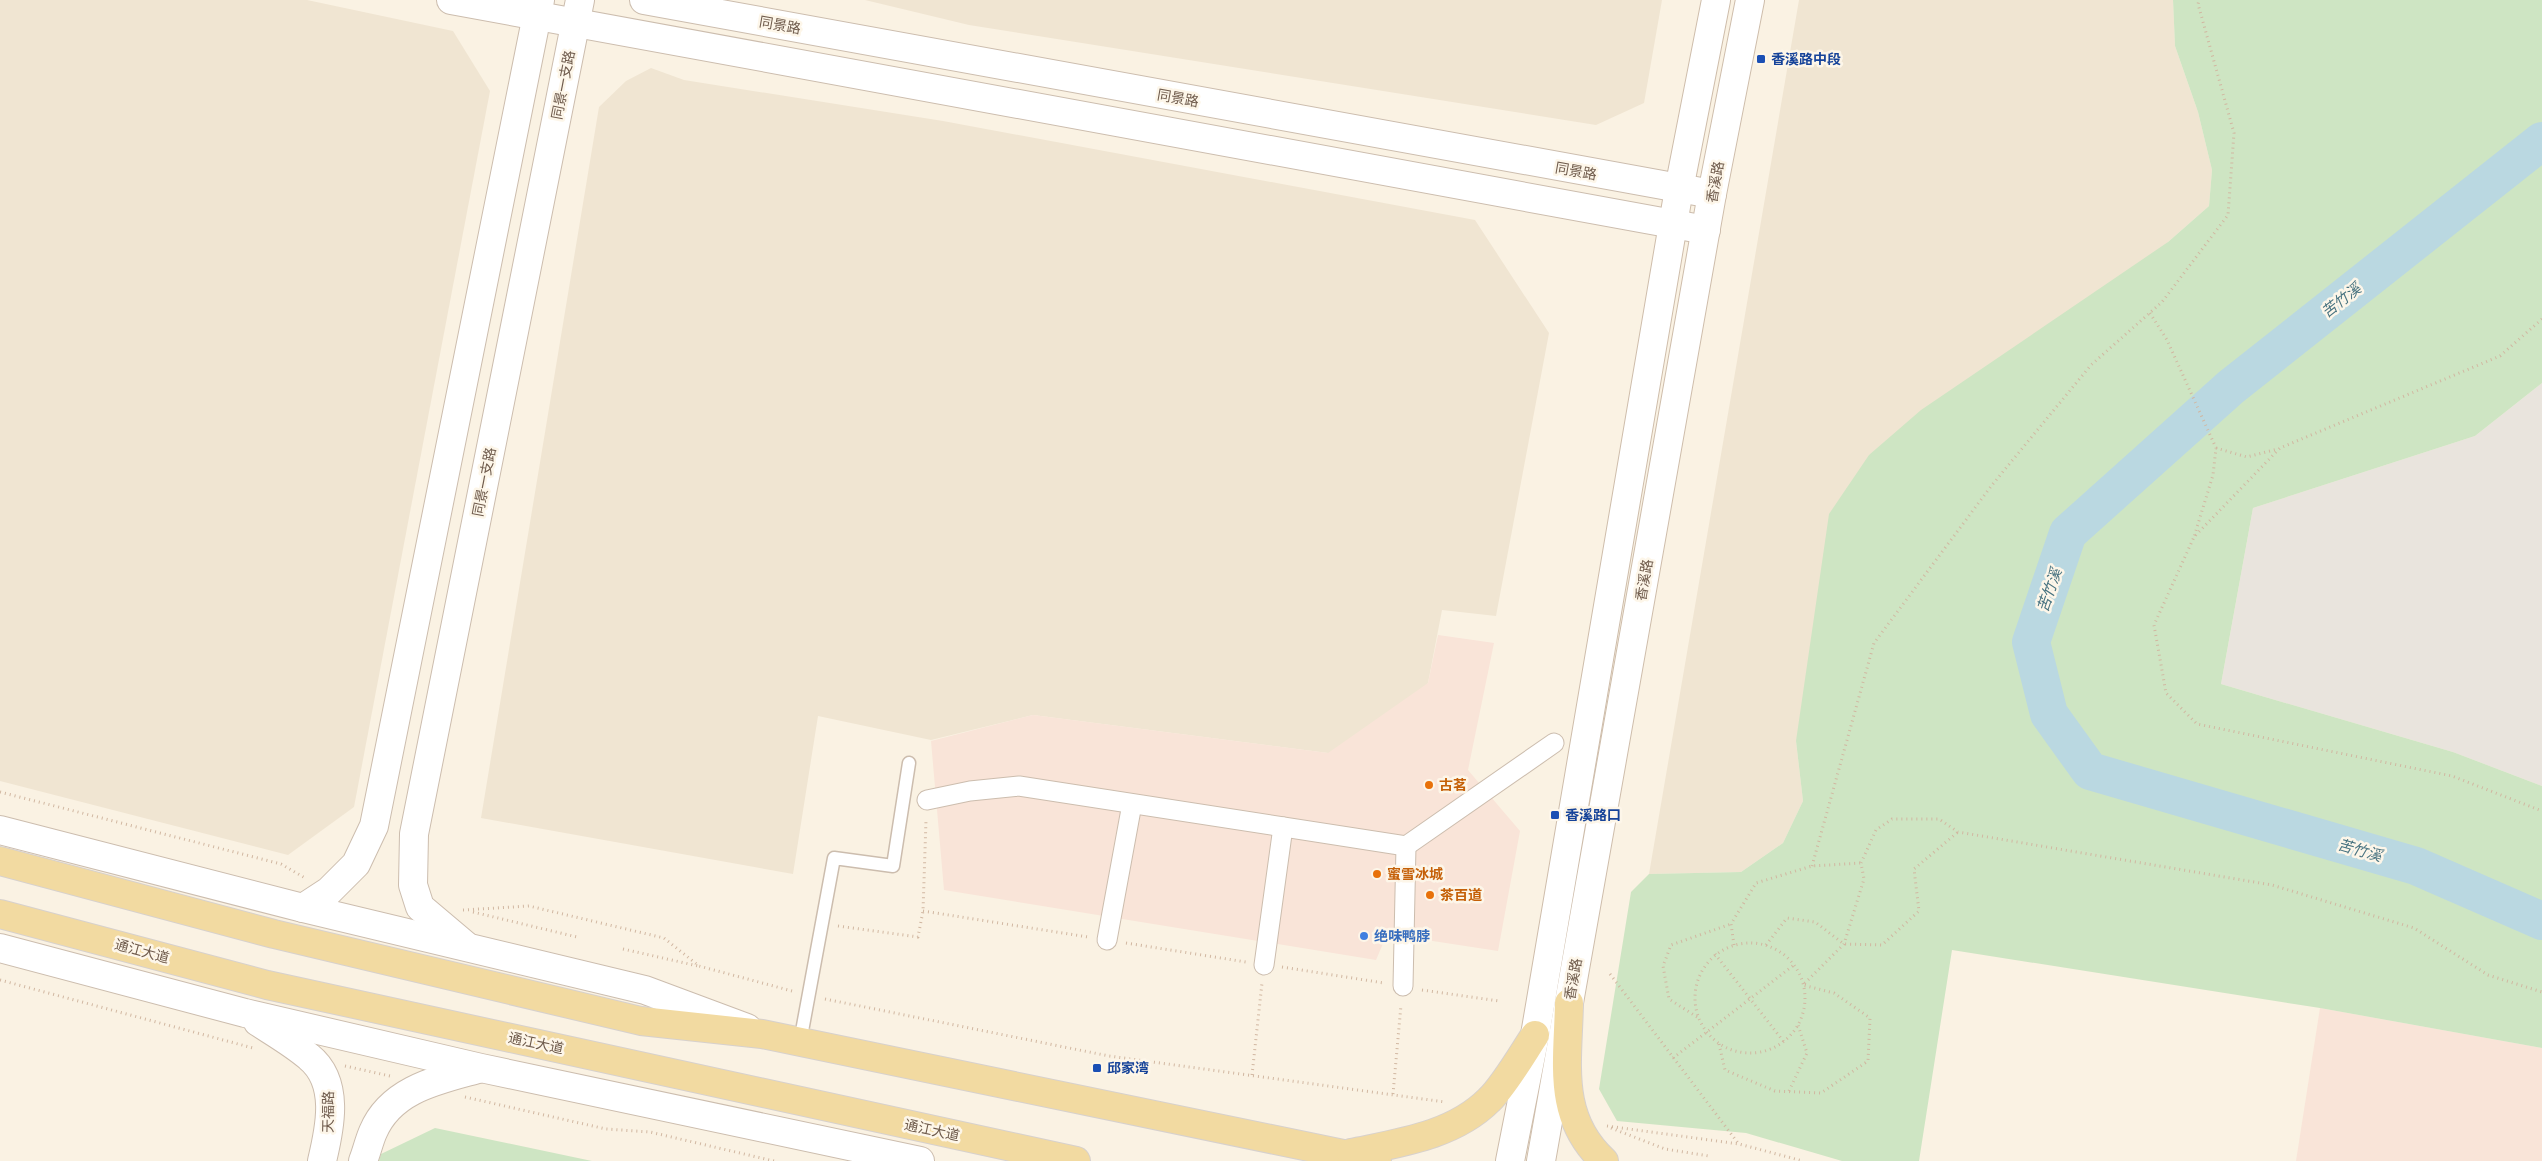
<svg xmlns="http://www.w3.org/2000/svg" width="2542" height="1161" font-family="Helvetica,'Noto Sans SC',sans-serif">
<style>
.residential{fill:#f0e5d2}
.commercial{fill:#f9e4d8}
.industrial{fill:#e9e4dd}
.green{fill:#cee5c3}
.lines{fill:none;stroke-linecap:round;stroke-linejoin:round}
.river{stroke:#bad8e1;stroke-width:38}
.service-casing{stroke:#ccbdae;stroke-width:15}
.pedestrian-casing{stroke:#ccbdae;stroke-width:21}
.tertiary-casing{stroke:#ccbdae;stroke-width:30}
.secondary-casing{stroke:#cebdab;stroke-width:30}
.primary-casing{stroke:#d7d1cd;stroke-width:30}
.path{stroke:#d1b7a1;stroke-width:3;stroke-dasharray:1 4;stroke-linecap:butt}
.service{stroke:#fff;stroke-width:12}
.pedestrian{stroke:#fff;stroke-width:19}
.tertiary{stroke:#fff;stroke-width:28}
.secondary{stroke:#fff;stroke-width:28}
.primary{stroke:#f2daa1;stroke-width:28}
.transit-dot{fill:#1a4fb4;stroke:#fdf6e9;stroke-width:2}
.food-dot{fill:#e8710a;stroke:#fdf6e9;stroke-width:2}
.shop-dot{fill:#3f7fe0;stroke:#fdf6e9;stroke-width:2}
.labels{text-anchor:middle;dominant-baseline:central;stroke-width:5;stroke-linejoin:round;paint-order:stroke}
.street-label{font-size:14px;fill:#6f5b4c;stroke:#fdf6e9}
.transit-label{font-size:14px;font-weight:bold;fill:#164399;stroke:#fdf6e9;text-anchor:start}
.food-label{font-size:14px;font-weight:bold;fill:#c56008;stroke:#fdf6e9;text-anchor:start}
.shop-label{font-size:14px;font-weight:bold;fill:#366cbe;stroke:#fdf6e9;text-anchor:start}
.water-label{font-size:15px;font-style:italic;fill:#487380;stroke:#fdf6e9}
</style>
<rect width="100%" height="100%" fill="#faf2e3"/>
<g class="residential">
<path d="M0,0H307L453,31L490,91L354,807L288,855L0,781Z"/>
<path d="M865,0H1662L1644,103L1596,125L969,25Z"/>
<path d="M1799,0H2173L2175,46L2198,112L2212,170L2209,206L2168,242L1796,741L1803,801L1783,843L1741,872L1649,874Z"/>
<path d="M651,68L684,80L943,121L1475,220L1549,333L1496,616L1442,610L1428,683L1359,795L1328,753L1033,715L931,740L818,716L793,874L481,818L599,107L626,81Z"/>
</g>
<g class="commercial">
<path d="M1438,635L1494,643L1468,770L1520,831L1498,951L1387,934L1376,960L944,890L931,741L1033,715L1328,753L1428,683Z"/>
<path d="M2320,1008L2542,1048V1161H2296Z"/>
</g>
<path class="industrial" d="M2542,383V786L2453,752L2221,684L2253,508L2475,436Z"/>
<g class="green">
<path d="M2173,0H2542V383L2475,436L2253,508L2221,684L2453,752L2542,786V1048L2320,1008L1952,950L1919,1161H1842L1746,1133L1617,1121L1599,1089L1631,892L1649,874L1741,872L1783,843L1803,801L1796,741L1829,514L1869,455L1921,410L2168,242L2209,206L2212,170L2198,112L2175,46Z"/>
<path d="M435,1128L592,1161H379L381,1154Z"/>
</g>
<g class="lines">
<path class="river" d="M2542,141L2231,387L2068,533L2031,642L2049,714L2090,771L2416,866L2542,921"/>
<g class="service-casing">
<path id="service" d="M800,1042L834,858L893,866L909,763"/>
</g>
<g class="pedestrian-casing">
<g id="pedestrian">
<path d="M927,800L970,791L1019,786L1406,846L1554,743"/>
<path d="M1107,940L1132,804"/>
<path d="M1264,965L1283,827"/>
<path d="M1403,986L1406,846"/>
</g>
</g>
<g class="tertiary-casing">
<g id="tertiary">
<path d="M451,0L1706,230"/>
<path d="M644,0L1712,194"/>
<path d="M0,830L303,908L645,990L747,1028"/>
<path d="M303,908L329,891L356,864L374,826L540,0"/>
<path d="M465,945L420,907L413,885L414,834L580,0"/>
<path d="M0,948L245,1013L481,1068L920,1161"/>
<path d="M258,1022C275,1033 294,1044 309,1057C340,1082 330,1128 322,1161"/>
<path d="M363,1161C367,1151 369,1141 373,1132C391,1089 438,1080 478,1069"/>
</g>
</g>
<g class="secondary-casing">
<g id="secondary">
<path d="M1510,1161L1535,1035L1679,189L1716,0"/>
<path d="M1541,1161L1712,194L1750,0"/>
</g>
</g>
<g class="primary-casing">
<g id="primary">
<path d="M0,861L274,934L641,1021L762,1034L1377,1161"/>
<path d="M0,914L267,985L1076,1161"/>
<path d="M1569,1003C1568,1062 1556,1117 1604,1161"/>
<path d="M1351,1153C1398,1143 1453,1136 1489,1100C1504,1086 1523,1053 1535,1035"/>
</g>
</g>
<g class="path">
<path d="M2150,313L2167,340L2216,448L2213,475L2194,537"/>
<path d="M2542,319L2500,356L2280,448L2194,537L2154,625L2166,693L2197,724L2452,776L2542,811"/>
<path d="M2216,448L2247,457L2278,449"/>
<path d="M0,792L281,864L305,878"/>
<path d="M1812,866L1874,643L1992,485L2091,365L2162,302L2228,215L2234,133L2198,4L2199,0"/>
<path d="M463,910L529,906L664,938L699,966L792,991"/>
<path d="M923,911L1088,937"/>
<path d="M473,912L577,937"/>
<path d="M838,926L918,937L923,911L926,820"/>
<circle cx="1750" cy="998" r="55"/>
<path d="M1126,943L1246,962"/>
<path d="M1734,945L1731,924L1756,883L1812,866L1861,863"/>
<path d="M1766,945L1787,918L1815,922L1844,944L1882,945L1919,911L1914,869L1958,832"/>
<path d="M623,949L698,966"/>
<path d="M1715,954L1784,1042"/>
<path d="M1282,967L1384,983"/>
<path d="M1610,974L1738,1143"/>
<path d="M0,980L253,1048"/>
<path d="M1422,990L1499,1001"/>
<path d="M825,999L1109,1056L1445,1102"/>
<path d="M1697,1017L1669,999L1663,966L1671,945L1731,924"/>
<path d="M1719,1044L1725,1070L1775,1091L1821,1093L1868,1061L1870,1018L1834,993L1803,985L1844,944L1864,879L1861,863L1876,830L1892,819H1939L1958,832L2272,885L2414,928L2488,975L2542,992"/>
<path d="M1673,1058L1794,965"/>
<path d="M345,1066L390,1076"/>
<path d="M1252,1075L1262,983"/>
<path d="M1789,1091L1807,1053L1798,1025"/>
<path d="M1393,1094L1401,1005"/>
<path d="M465,1097L606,1129L650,1132L774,1161"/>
<path d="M1607,1126L1739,1144L1803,1161"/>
<path d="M1611,1128L1665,1149L1709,1156"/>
</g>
<use href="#service" class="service"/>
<use href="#pedestrian" class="pedestrian"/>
<use href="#tertiary" class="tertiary"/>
<use href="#secondary" class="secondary"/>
<use href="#primary" class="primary"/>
</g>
<g class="transit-dot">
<rect x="1756" y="54" width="10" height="10" rx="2.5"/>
<rect x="1550" y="810" width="10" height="10" rx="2.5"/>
<rect x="1092" y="1063" width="10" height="10" rx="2.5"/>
</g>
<g class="food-dot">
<circle cx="1429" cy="785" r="5"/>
<circle cx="1377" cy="874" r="5"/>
<circle cx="1430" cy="895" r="5"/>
</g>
<circle class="shop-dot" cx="1364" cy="936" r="5"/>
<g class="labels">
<g class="street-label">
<text transform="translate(780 25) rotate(10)">同景路</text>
<text transform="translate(563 85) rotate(-79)">同景一支路</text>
<text transform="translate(1178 98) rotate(10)">同景路</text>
<text transform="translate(1576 171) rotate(10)">同景路</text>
<text transform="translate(1715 182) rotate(-80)">香溪路</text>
<text transform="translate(484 482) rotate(-79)">同景一支路</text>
<text transform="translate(1644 580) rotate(-80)">香溪路</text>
<text transform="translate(142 951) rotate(15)">通江大道</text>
<text transform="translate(1573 979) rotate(-80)">香溪路</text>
<text transform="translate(536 1043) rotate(12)">通江大道</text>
<text transform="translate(328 1112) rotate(-89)">天福路</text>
<text transform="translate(932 1130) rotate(12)">通江大道</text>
</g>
<g class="transit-label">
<text x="1771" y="59">香溪路中段</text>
<text x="1565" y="815">香溪路口</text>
<text x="1107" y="1068">邱家湾</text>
</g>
<g class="food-label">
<text x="1439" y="785">古茗</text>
<text x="1387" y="874">蜜雪冰城</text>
<text x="1440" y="895">茶百道</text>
</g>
<g class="shop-label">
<text x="1374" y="936">绝味鸭脖</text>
</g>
<g class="water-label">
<text transform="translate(2341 300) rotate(-38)">苦竹溪</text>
<text transform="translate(2049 590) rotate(-71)">苦竹溪</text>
<text transform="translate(2360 850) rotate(16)">苦竹溪</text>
</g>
</g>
</svg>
